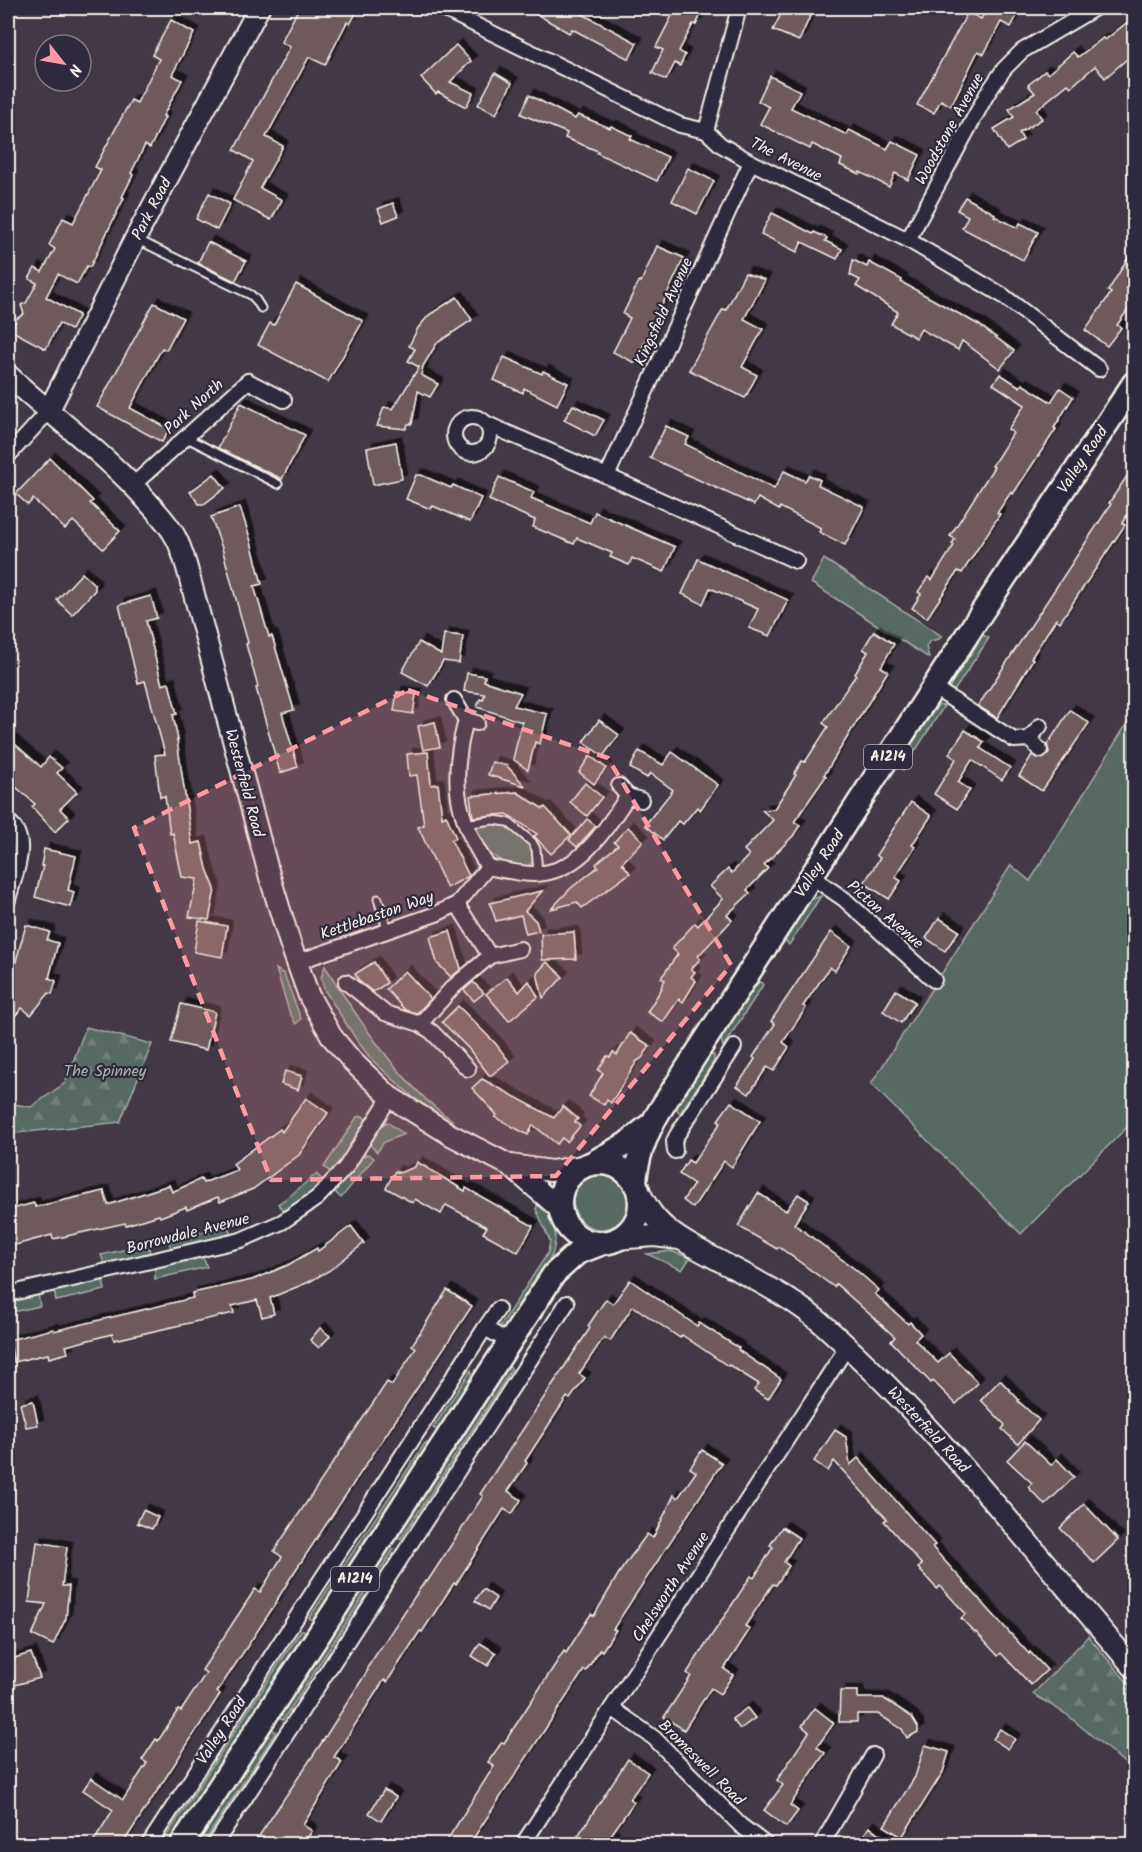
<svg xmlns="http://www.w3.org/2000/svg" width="1142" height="1852" font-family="Kalam,sans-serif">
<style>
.green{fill:#576962;stroke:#a6ada5;stroke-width:1.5}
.forest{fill:url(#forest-firs);stroke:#a6ada5;stroke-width:1.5}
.building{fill:#6e5a5b;stroke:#f4f1e8;stroke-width:1.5;filter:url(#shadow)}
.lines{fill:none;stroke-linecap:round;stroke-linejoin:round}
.lane-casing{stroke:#f4f1e8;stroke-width:11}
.street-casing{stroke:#f4f1e8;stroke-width:18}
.secondary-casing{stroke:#f4f1e8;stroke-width:24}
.primary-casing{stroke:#f4f1e8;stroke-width:27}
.lane{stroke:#2f2a3d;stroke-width:7}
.street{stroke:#2f2a3d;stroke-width:14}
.secondary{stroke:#2f2a3d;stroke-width:20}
.primary{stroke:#2f2a3d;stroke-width:22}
.marked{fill:#ff9aa2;fill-opacity:0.2;stroke:#ff9aa2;stroke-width:4.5;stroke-dasharray:12 8;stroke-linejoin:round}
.labels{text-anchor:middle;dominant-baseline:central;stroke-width:4.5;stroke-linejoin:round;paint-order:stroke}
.shield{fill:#2f2a3d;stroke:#b9b5b5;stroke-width:1.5}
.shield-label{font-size:15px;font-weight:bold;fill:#f4f1e8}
.street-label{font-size:16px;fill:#f4f1e8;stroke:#2f2a3d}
.park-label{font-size:16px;fill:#adb4ac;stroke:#2f2a3d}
</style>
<defs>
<pattern id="forest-firs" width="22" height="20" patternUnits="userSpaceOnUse" patternTransform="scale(1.5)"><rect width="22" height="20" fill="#576962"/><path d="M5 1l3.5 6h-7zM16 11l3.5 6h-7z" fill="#707f78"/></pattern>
<filter id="shadow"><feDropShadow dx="5.5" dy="-5.5" stdDeviation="0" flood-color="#0009"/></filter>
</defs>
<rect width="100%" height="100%" fill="#423846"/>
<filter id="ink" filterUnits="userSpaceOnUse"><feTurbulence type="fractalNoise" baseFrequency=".0167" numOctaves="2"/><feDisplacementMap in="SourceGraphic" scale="12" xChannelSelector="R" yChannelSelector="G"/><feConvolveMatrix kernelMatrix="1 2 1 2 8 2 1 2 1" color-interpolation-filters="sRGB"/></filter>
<g filter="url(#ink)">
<g class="green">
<path d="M824,559L942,636L939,639L930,641L926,646L929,658L811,583Z"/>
<path d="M983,635L989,638L952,694L949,687Z"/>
<path d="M938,705L944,706L903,770L898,764Z"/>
<path d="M1134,712V1120L1021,1234L871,1084L1011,865L1030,881Z"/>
<path d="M498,822C512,827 549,852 527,867C497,863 484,855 476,826Z"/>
<path d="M821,896L789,945L785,940L810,900Z"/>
<path d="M325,966C356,1016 403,1088 452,1120L450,1124L415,1099L371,1059L356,1039L325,991L321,978Z"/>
<path d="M276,969L284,974L301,1019L296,1024L289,1011Z"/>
<path d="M761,982L763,985L723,1047L721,1037L756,983Z"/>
<path d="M709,1055H714V1061L681,1112H678L676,1106Z"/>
<path d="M363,1116L367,1121L353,1146L332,1173L324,1167L357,1117Z"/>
<path d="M387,1122L404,1134L384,1142L377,1152L369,1144L380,1126Z"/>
<path d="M368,1154L374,1158L341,1198L336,1193L335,1189L361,1157Z"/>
<circle cx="601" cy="1201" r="28"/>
<path d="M316,1174L325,1182L303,1201L285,1212L278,1204L291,1195Z"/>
<path d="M539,1201C555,1217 559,1234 552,1255L502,1332L498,1329L548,1253L550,1241L536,1209Z"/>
<path d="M228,1226L230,1233L228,1237L175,1250L171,1248L168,1240Z"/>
<path d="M149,1244L150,1256L105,1265L101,1255Z"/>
<path d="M671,1251L690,1258L682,1270L647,1254Z"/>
<path d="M202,1255L207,1267L155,1279V1267Z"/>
<path d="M103,1279L105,1290L56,1301L54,1290Z"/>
<path d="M38,1294L40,1306L8,1313V1301Z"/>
<path d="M508,1366L512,1369L401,1539L397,1536Z"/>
<path d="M471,1370L473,1377L439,1430L433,1428Z"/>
<path d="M425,1443H431L314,1621L309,1618Z"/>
<path d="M389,1548L394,1549L283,1720L279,1718Z"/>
<path d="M301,1630H304L305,1635L168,1844H161Z"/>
<path d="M272,1729L276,1732L203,1844H197Z"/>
</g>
<g class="forest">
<path d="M86,1027L152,1044L120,1122L8,1134V1103L31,1107L65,1083Z"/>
<path d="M1088,1636L1134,1690V1771L1066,1714L1033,1694Z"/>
</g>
<g class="building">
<path d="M299,8H359L350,24L347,22L325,65L309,57L266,137L283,146L260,188L282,200L271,220L233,200L253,161L234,150L290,47L281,42Z"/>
<path d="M526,8H571L637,43L629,59L572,29L569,33Z"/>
<path d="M676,8H701L699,13L701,14L696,25L693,24L690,30L679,51L685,55L680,66L675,63L666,80L652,73L663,50L656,47Z"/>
<path d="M784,8H798L811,14L799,41L773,30Z"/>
<path d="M987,8H1021L1011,27L1001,22L984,54L978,51L951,106L941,100L934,113L917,105L968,12L981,19Z"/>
<path d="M1134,17V53L1105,78L1095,66L1071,87L1068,84L1036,110L1042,119L1019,133L1023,140L1007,150L994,129L1014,117L1009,109L1035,93L1028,85L1045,71L1048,74L1073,52L1078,57L1103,38L1105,40Z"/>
<path d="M171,20L194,33L172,75L182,80L163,116L165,117L150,148L145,145L131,173L133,175L122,197L124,198L90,267L87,266L77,284L58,274L46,297L79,315L71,330L59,323L46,349L12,331L16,319L24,314L21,305L26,303L37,283L29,279L35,268L42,272L55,249L49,245L63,218L73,223L101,170L95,167L131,100L137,103L159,59L152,55Z"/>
<path d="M456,45L471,61L450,82L473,93L466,107L438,92L436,94L421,78Z"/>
<path d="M495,73L512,83L496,114L478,105Z"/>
<path d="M770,76L800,91L791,108L847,135L849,130L887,149L892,141L920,155L908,180L895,173L889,187L860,172L859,174L840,165L842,159L812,144L810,149L760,124L769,107L758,101Z"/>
<path d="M529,95L575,119L578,115L610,128L611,126L632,136L630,139L668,157L657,181L597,153L598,151L565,138L567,133L521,114Z"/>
<path d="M688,168L714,181L697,214L672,201Z"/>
<path d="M209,193L230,204L217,230L196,219Z"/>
<path d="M965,197L995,214L994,216L1018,228L1020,223L1038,232L1023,260L962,228L968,216L957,210Z"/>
<path d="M393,203L398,216L383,222L378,209Z"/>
<path d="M772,213L813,234L814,232L827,238L825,241L842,249L837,259L802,242L797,252L761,234Z"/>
<path d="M208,242L246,261L235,281L198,263Z"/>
<path d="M657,246L684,258L635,363L613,352L630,318L623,314L639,281L641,282Z"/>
<path d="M1134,248V301L1117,325L1121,328L1107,346L1085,330L1111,293L1108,291Z"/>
<path d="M853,260L867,267L869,262L902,280L901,282L979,325L1014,351L1000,369L962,341L958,350L921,329L916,338L891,324L898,312L856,286L860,280L850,275Z"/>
<path d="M745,273L765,280L744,319L763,329L742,367L757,375L745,398L689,370L723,309L726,310Z"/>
<path d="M296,284L363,321L328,382L258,345L270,323L274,325Z"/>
<path d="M457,297L472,320L437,343L423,366L421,375L438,384L430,397L418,391L412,424H408L406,429L377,426L384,407L393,409L419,367L408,361L415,349L409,346L418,328L429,315Z"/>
<path d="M154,303L183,318L166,350L162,348L130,408L169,429L162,442L97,407Z"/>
<path d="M504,357L542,374L543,371L568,383L557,405L524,388L523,393L494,380Z"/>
<path d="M1000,374L1020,387L1022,384L1051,402L1060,388L1073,397L1054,428L1056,429L1013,494L1011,492L997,513L1000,514L962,573L958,571L927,618L912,608L921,594L918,592L928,577L932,580L954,545L952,544L955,539L950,536L994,467L992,466L1013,433L1008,429L1025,405L993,384Z"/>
<path d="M241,403L305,435L282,479L218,448Z"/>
<path d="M573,405L604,420L595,436L564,420Z"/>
<path d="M666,426L689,437L685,444L774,489L784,471L805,481L809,475L820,480L818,485L864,507L845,545L819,532L821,528L780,507L779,510L758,498L754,505L650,458Z"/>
<path d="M396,442L402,479L373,485L367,448Z"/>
<path d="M50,458L93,501L90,503L120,531L103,549L73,521L65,529L33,499L28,505L16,494Z"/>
<path d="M214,474L225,488L204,504H199L190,492Z"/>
<path d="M416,475H421L451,488L453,485L481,498L470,522L433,506L431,509L406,499Z"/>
<path d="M1127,476L1134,481V504L1122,523L1125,525L1060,622L1056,619L1031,658L1033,659L997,718L978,706L1111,504L1109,503Z"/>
<path d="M499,477L534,492L531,498L590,523L595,512L675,547L664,572L632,558L629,565L610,557L612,553L577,538L574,544L533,527L535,520L489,500Z"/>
<path d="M240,507L250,538L262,584L254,586L269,637L272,636L294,710L282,713L298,767L280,773L256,688L258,687L246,644L248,643L222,548L211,517Z"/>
<path d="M698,559L788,600L770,636L749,628L758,609L710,588L703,604L682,594Z"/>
<path d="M82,573L95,585V590L72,615L57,600Z"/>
<path d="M151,596L157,618L146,621L162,685L169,683L177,714L173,715L178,740H177L192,844L201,842L207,869L215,889L209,920L189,917L197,879L182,877L173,833L170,834L165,796L160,797L155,755L165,754L145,681L138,683L119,605Z"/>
<path d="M874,631L894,644L881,667L888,671L824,775L826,776L794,822L800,825L793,836L764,865L768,868L747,890L750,893L727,915L732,920L698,956L700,959L691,969L695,972L691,977L696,981L683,1002L679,999L663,1022L647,1012L662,988L661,987L665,980L661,978L678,954L672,948L695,923L698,926L723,899L710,886L728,869L732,873L749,855L744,850L773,820L762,810L774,809L796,775L794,774L802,761L805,762L828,727L823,723L856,675L855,674L868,652L863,649Z"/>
<path d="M444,634L463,636L459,663L443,661L428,686L402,672L419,642L441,655Z"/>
<path d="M467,673L485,676L484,681L521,693L514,706L547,714L540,744L535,742L528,770L513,759L522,722L477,707L480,699L483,700L485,694L464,691Z"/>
<path d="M397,692L416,694L413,714L394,711Z"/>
<path d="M1070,710L1089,723L1042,791L1019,776L1032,755L1038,759L1047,756L1049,752L1047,745Z"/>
<path d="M599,720L619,735L603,756L583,742Z"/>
<path d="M435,722L440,747L423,750L418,726Z"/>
<path d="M965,730L984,742L980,748L1010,768L1002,780L972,760L958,782L970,790L957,809L934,794L956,759L949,754Z"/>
<path d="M8,738L41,767L49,757L62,768L57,773L77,792L60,809L69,818L55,832L32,807L35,804L8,780Z"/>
<path d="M639,751L663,765L672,752L718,785L700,810L697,807L683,824L678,821L663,840L645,825L673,790L650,773L647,778L630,768Z"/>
<path d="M428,752L431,785L438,784L442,817L446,815L456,838L451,840L469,876L447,888L418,827L424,825L417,775L409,776L407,754Z"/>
<path d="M590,756L606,768L594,784L579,772Z"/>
<path d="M492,762L507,766L525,786L488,775Z"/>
<path d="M585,783L602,797L587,816L570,802Z"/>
<path d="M517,792L543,809L545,807L571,835L551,854L534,836L537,834L507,814L473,817L470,796Z"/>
<path d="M911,802L931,816L912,845L915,847L895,877L901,881L889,899L864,883L880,858L876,855Z"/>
<path d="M587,819L596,826L577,847L569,840Z"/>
<path d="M628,827L643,841L622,863L630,873L582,908L577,902L551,909L571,888L598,867L596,864L618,845L614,842Z"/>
<path d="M44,849L76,856L68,890L74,892L70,907L35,897L43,866H41Z"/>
<path d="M542,891L525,911L536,921L539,931L526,934L521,915L496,921L490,903Z"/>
<path d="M939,918L959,931L945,951L926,938Z"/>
<path d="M199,921L227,926L222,957L194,952Z"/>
<path d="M26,925L50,932L47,940L58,943L49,978L56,981L52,994L49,993L31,1015L22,1008L16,1015L8,1009V984L11,979Z"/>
<path d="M450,931L461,969L451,977L437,963L430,937Z"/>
<path d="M574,932L576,959L542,960L541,934Z"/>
<path d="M831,932L851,946L835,971L830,967L803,1006L806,1008L783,1042L789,1047L774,1071L767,1067L749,1094L737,1086L755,1059L753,1057L775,1024L771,1021Z"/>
<path d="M374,962L387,983L373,992L360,982L355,974Z"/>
<path d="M547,962L563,977L543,998L537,973Z"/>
<path d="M405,971L431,999L417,1013L405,1010L386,989Z"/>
<path d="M507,977L519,992L529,981L538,997L509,1021L486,994Z"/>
<path d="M473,982L484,993L474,1001L464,990Z"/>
<path d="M896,990L915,1002L901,1023L883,1011Z"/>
<path d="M181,1004L215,1012L206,1050L171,1042Z"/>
<path d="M458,1006L495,1043L509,1061L490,1076L468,1048L442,1022Z"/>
<path d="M630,1033L650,1046L642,1058L637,1061L611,1103L607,1100L604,1105L589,1096L603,1073L598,1070L607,1056L610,1057L613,1052L617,1055Z"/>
<path d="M285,1071L302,1076L298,1090L281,1084Z"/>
<path d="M482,1079L554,1118L563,1106L578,1119L575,1122L580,1126L567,1142L562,1138L557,1144L533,1125L528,1135L495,1117L497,1115L472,1088Z"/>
<path d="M306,1098L328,1113L299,1155L253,1189L220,1202L218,1197L187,1210L186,1207L160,1217L159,1215L126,1225L125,1223L53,1239L52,1235L8,1247V1210L34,1203L35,1207L104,1191L108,1205L169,1185L172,1192L201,1179L203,1183L237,1170L233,1164L280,1129L282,1132Z"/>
<path d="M731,1102L760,1121L732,1167L724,1161L693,1208L683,1200L694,1184L679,1174L688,1160L693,1163L721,1122L718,1120Z"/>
<path d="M417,1162L465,1191L466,1188L533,1226L518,1252L483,1233L487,1227L446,1205L441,1214L415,1199L413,1203L386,1188L395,1171L399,1173L415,1167Z"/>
<path d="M758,1193L786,1211L798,1194L809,1201L794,1224L856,1270L879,1290L875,1294L908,1324L910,1322L921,1334L915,1340L938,1363L949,1353L978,1383L956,1404L933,1381L931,1383L891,1341L895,1337L836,1284L834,1287L779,1247L777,1249L738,1226Z"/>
<path d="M351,1226L364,1243L330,1270L309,1282L270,1298L274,1314L262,1317L257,1300L232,1306L234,1313L114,1340L112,1334L66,1346L68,1353L49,1358L48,1354L14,1362L9,1340L53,1329L54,1331L193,1298L192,1293L252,1280L288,1265L317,1248L318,1251Z"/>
<path d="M630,1280L697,1326L699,1323L739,1348L738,1350L781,1379L768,1399L754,1390L759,1384L729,1365L728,1366L682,1335L680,1338L633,1306L610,1341L604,1337L579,1374L585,1378L570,1399L567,1397L525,1461L527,1463L508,1491L521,1500L512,1514L504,1509L456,1584L454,1583L422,1632L420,1631L387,1682L384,1680L334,1757L342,1762L303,1825L312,1831L303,1845H253L324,1739L368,1670L367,1668L425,1581L427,1582L483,1496L480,1494L590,1328L588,1326L606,1299L613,1304Z"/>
<path d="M447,1290L472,1306L291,1577L275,1603H276L217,1692L220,1694L122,1845H91L113,1810L83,1790L91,1778L123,1800L147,1763L142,1760L156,1739L158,1741L178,1710L181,1711L206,1673L202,1670L255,1589L260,1592L282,1557L274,1551L387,1382L392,1385L416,1348L412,1345Z"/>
<path d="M320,1328L330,1336L319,1348L310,1340Z"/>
<path d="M1000,1380L1019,1400L1018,1401L1039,1420L1018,1444L1002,1429L1005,1425L981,1400Z"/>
<path d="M33,1401L38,1425L26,1427L20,1404Z"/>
<path d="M835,1430L846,1437L850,1465L858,1458L935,1545L932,1547L1029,1654L1030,1652L1047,1670L1031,1685L1001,1653L998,1656L976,1632L975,1633L961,1618L966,1614L940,1586L937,1589L918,1568L922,1565L884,1521L887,1519L834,1461L828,1471L814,1461Z"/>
<path d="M1025,1441L1051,1465L1057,1459L1074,1477L1045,1505L1028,1487L1032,1483L1007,1460Z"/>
<path d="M702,1450L722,1463L613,1629L616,1630L602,1651L600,1649L586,1671L584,1670L469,1845H444L494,1766L488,1762L502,1742L504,1743L564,1651L566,1653L591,1614L594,1616L619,1573L647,1534L653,1538L674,1495L678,1498L696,1472L690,1468Z"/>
<path d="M1084,1504L1118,1540L1094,1563L1060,1528Z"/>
<path d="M143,1510L158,1517L152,1529L137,1523Z"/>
<path d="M782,1527L799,1538L784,1562L789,1566L776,1585L773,1584L745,1626L750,1629L724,1669L733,1675L720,1694L711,1688L684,1730L664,1717L691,1676L687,1673L700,1653L751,1576L754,1578L773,1547L770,1545Z"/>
<path d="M37,1542L67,1547L62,1586H69L66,1618L53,1645L32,1635L46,1604L29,1602Z"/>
<path d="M483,1589L496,1598L489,1610L475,1601Z"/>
<path d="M480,1643L496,1653L488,1666L472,1656Z"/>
<path d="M31,1653L40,1678L8,1687V1660Z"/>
<path d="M840,1691H858V1698H883L912,1717L918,1727V1732L907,1738L902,1729L878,1714H857V1722H839Z"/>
<path d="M747,1708L755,1718L740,1729L732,1719Z"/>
<path d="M815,1708L834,1723L817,1747L825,1753L790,1805L798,1811L786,1827L764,1810L783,1785L777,1780L809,1732L802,1726Z"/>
<path d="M1000,1729L1015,1739L1008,1749L993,1739Z"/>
<path d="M925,1745L949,1752L943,1772L902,1837L884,1826L915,1777Z"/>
<path d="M628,1759L648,1773L630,1799L634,1802L611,1835L614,1837L608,1845H572Z"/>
<path d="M384,1790L396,1797L381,1821L369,1813Z"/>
<path d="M869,1827L897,1845H857Z"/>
</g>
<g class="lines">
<g class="lane-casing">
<g id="lane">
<path d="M138,240L251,295L256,300L261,308"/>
<path d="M185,437L278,484"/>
<path d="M464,824L493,820L508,822L532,842L536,849L538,873"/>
<path d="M378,899L387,929"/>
</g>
</g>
<g class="street-casing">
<g id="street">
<path d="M443,9L680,125L706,131L721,145L751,162L908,240L1002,295L1099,369"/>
<path d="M706,131L739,8"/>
<path d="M908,240L987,94L1004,69L1022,51L1095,8"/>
<circle cx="472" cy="435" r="18"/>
<path d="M487,424L607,476L796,561"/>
<path d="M8,456L48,412"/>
<path d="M607,476L751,162"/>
<path d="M133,485L248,381L284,400"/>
<path d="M933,687L1014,740L1029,739L1040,750"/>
<path d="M454,700L466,720L477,723"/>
<path d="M466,720C450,779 455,816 488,867C503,870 519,874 534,874C581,873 605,829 628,796"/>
<path d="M1029,739L1040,726"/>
<path d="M619,786L628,796L641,800"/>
<path d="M8,821C32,841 14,875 8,900"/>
<path d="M812,877L844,899L934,980"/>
<path d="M490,956L520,949"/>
<path d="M297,962L436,914L457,904L488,867"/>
<path d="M346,982L385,1013L420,1024L432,1032L468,1069"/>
<path d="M420,1024L452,988L490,956L457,904"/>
<path d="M675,1151L674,1141L677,1135L734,1047"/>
<path d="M8,1294L241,1240L282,1222L317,1198L346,1167L390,1097"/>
<path d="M485,1328L498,1309"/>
<path d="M612,1708L654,1738L740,1825L765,1844"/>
<path d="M149,1844L485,1328L509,1342"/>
<path d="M215,1844L567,1303"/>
<path d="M523,1844L847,1347"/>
<path d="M822,1844L873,1755"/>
</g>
</g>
<g class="secondary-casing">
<g id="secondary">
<path d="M8,375C54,418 106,454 148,502C158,513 169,524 176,538C181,547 184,558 187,568L269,874L290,943L309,996L332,1037L353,1062L390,1097L451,1135L509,1165L560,1209"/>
<path d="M48,412L135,239L259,8"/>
<path d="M511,1165L551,1171L582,1166"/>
<path d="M638,1190C643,1198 648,1209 655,1217C672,1237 696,1248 718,1260C755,1280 795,1299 826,1327C941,1430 1034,1552 1134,1668"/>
<path d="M616,1239L654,1236L680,1239"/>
</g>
</g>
<g class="primary-casing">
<g id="primary">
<circle cx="600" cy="1203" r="40"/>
<path d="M592,1163L626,1144L651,1124"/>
<path d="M635,1182C637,1156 646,1133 660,1110L980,615L1134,383"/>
<path d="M182,1844L554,1274L577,1253L603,1243"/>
</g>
</g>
<use href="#lane" class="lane"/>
<use href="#street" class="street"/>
<use href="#secondary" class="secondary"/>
<use href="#primary" class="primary"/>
</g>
</g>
<path class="marked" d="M408,690L608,758L731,965L556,1176L271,1180L134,828Z"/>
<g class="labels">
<g class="shield">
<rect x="864" y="745" width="48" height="24" rx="4.5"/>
<rect x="331" y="1567" width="48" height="24" rx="4.5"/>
</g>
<g class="shield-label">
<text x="888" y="757">A1214</text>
<text x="355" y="1579">A1214</text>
</g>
<g class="street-label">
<text transform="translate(950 129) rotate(-61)">Woodstone Avenue</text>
<text transform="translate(786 160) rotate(27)">The Avenue</text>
<text transform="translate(152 209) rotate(-62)">Park Road</text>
<text transform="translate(664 312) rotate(-65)">Kingsfield Avenue</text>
<text transform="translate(194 407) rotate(-42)">Park North</text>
<text transform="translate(1083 460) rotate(-56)">Valley Road</text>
<text transform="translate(244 783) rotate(75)">Westerfield Road</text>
<text transform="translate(820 864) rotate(-57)">Valley Road</text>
<text transform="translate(885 915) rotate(41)">Picton Avenue</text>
<text transform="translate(377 916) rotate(-19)">Kettlebaston Way</text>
<text transform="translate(188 1234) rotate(-14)">Borrowdale Avenue</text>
<text transform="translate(928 1430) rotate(47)">Westerfield Road</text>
<text transform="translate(671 1587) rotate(-57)">Chelsworth Avenue</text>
<text transform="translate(222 1731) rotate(-57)">Valley Road</text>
<text transform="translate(701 1763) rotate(45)">Bromeswell Road</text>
</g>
<g class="park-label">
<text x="105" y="1071">The Spinney</text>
</g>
</g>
<rect width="1142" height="1852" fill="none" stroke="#2f2a3d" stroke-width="30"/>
<rect x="15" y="15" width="1112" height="1822" fill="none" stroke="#f4f1e8" stroke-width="2" filter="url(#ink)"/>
<g transform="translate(63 63) rotate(121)"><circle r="28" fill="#2f2a3d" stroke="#7e7a81" stroke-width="1.5"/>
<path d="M0-4.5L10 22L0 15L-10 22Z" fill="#ff9aa2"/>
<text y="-9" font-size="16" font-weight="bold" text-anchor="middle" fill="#f4f1e8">N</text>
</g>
</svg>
